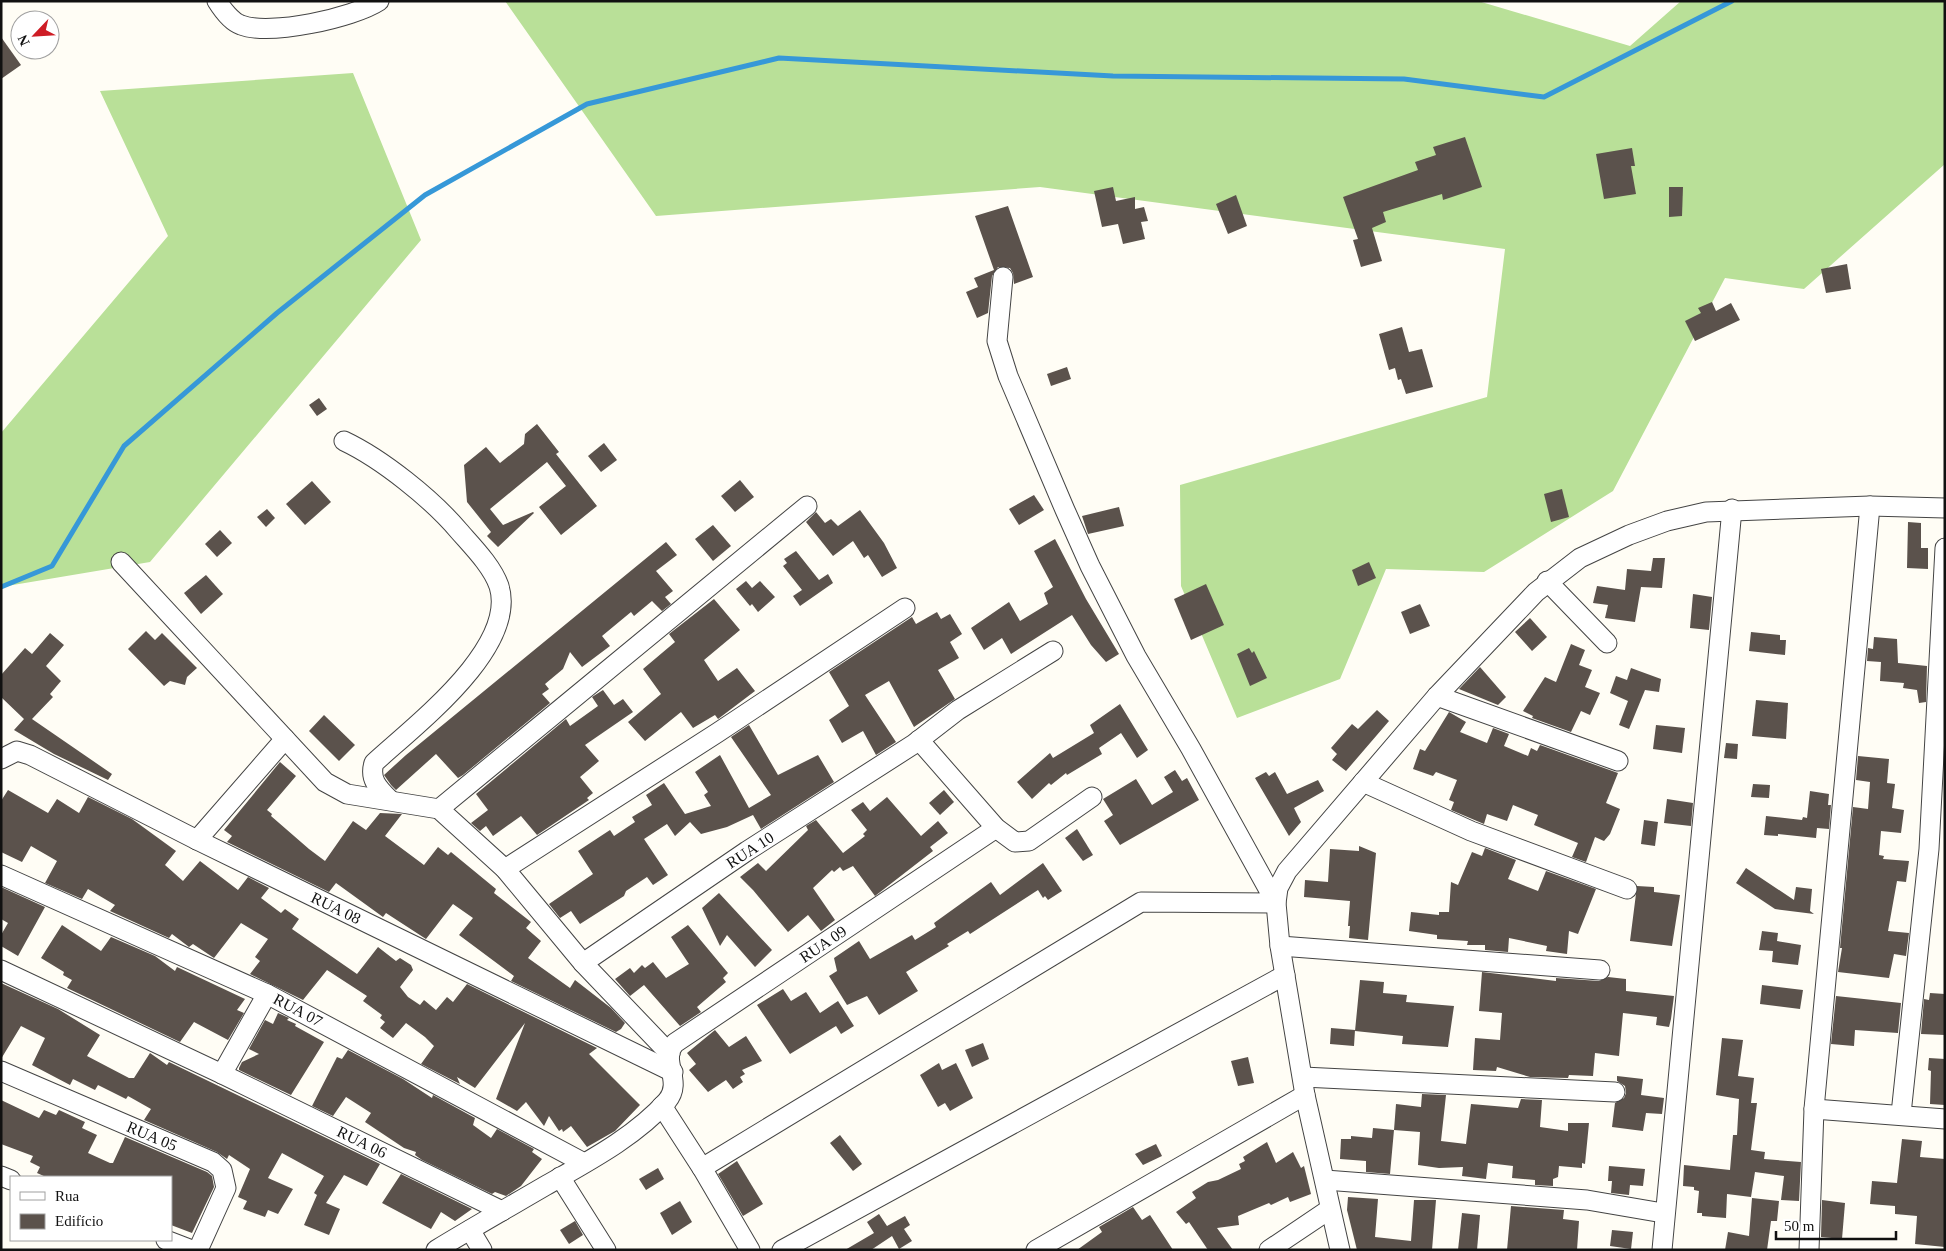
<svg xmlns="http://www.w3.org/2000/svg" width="1946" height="1251" font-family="'Times New Roman',serif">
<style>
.forest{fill:#b9e098}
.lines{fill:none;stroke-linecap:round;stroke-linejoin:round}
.stream{stroke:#3698d8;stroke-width:5}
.building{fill:#5b524c}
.street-casing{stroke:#444;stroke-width:21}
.street{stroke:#fff;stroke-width:19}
.labels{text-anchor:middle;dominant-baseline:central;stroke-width:5;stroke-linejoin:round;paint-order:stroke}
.street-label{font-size:16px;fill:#111;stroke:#fff}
</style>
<rect width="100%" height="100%" fill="#fffdf5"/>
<g class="forest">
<path d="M505,1H1478L1630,46L1681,1H1945V164L1804,289L1725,278L1613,491L1484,572L1386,569L1340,679L1237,718L1181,586L1180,485L1487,397L1505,249L1040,187L656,216Z"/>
<path d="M353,73L421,240L150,562L1,587V433L168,236L100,91Z"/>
</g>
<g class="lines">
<path class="stream" d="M1,587L52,566L124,446L277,313L425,195L587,104L779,58L1113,76L1404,79L1544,97L1732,1"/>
</g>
<g class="building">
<path d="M1,37L21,65L1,79Z"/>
<path d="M1465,137L1482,187L1443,200L1442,194L1383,212L1386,222L1372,228L1382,261L1361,267L1353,240L1358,239L1343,197L1418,170L1415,162L1436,155L1433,147Z"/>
<path d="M1632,148L1635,166H1631L1636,194L1604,199L1596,154Z"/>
<path d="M1113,187L1116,201L1135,197V209L1144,207L1148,221L1141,222L1145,239L1123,244L1118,224L1102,227L1094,191Z"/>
<path d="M1669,187H1683L1682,216L1669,217Z"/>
<path d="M1236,195L1247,226L1228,234L1216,204Z"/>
<path d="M1008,206L1033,277L1014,284L1013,273L1010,268L998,267L992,276L988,313L977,318L966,292L978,287L974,278L994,270L975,216Z"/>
<path d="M1847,264L1851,289L1826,293L1821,269Z"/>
<path d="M1712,302L1716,311L1731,303L1740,320L1695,341L1685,321L1701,313L1698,308Z"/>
<path d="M1402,327L1409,352L1422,349L1433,387L1406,394L1401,379L1398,380L1395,368L1389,370L1379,334Z"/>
<path d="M1067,367L1071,379L1051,386L1047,374Z"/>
<path d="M319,398L327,409L317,416L309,405Z"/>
<path d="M537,424L559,452L556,454L597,506L561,535L539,507L566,486L547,462L490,509L503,525L533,512L534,513L498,547L487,536L491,532L467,502L464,465L486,447L500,463L524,444L525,434Z"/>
<path d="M604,443L617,460L601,472L588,456Z"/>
<path d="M740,480L754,497L735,512L721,496Z"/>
<path d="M312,481L331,502L305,525L286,504Z"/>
<path d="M1562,489L1569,517L1551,522L1544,494Z"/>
<path d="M1034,495L1044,510L1019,525L1009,509Z"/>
<path d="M1119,507L1124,526L1088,534L1082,516Z"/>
<path d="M267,509L275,518L266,527L257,517Z"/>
<path d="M860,510L884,543L897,568L882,577L868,555L864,558L853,541L833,556L806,522L816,512L825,523L831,519L838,526Z"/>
<path d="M1908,522L1921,523V548H1928V569L1907,568Z"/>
<path d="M713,525L731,546L713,561L695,539Z"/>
<path d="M220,530L232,543L217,557L205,544Z"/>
<path d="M1055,539L1086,599L1119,654L1106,662L1091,645L1072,615L1011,654L1002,638L984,650L971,628L1009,602L1020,621L1048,604L1044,593L1053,587L1034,551Z"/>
<path d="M666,542L677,555L656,571L673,591L665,597L671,604L662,611L652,601L634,616L631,612L602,636L610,646L582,667L570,652L563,669L545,684L549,689L542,694L550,703L463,775L458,778L436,754L396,790L391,785L384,775L406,755Z"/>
<path d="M796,551L819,580L828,574L833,583L800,606L793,596L802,590L783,566L787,563L784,559Z"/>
<path d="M1653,558H1665L1662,588L1641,587L1635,622L1605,618L1608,605L1593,603L1597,586L1625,590L1627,569L1651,571Z"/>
<path d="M1369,562L1376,578L1358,586L1352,570Z"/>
<path d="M206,575L223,594L201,614L184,593Z"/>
<path d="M746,581L752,588L760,581L775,597L758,612L752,604L750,606L736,589Z"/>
<path d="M1206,584L1224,625L1191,640L1174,599Z"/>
<path d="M1693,594L1712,597L1709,630L1690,628Z"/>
<path d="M714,599L740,630L704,660L718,681L737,668L755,691L718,719L715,715L693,728L681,712L645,741L628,722L661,694L643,669L675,642L669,634Z"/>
<path d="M1420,604L1430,626L1410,634L1401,612Z"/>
<path d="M937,612L941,619L950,614L962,634L950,642L959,658L938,670L955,699L914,727L889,681L865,695L896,742L876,755L863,731L842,743L829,720L849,706L829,672L912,617L916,624Z"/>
<path d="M1530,618L1547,637L1532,651L1515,632Z"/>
<path d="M146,631L155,640L162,633L197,668L187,677L185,685L170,681L164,686L128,649Z"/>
<path d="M1751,632L1780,635V640H1786L1785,655L1749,651Z"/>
<path d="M50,633L64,645L46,666L61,681L50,694L53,697L32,719L112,774L108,780L54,754L14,730L24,719L1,697V675L25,648L32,654Z"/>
<path d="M1874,637L1897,639L1898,663L1927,666L1926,702L1919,703L1917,690L1903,688L1904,683L1880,681L1881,662L1867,661L1868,648L1873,649Z"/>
<path d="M1571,644L1585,650L1579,665L1592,670L1585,687L1600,693L1590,715L1581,711L1571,732L1532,718L1533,716L1523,711L1545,677L1556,682Z"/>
<path d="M1249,648L1252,653L1254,651L1267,678L1250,686L1237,654Z"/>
<path d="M1480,667L1506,697L1498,705L1459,689Z"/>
<path d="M1631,668L1661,679L1659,692L1645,690L1629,729L1619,725L1628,701L1610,693L1616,676L1627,680Z"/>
<path d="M603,690L614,705L623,699L633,712L585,745L599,761L580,777L593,793L587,798L589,800L537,835L521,816L493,836L486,826L480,831L471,823L488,810L476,794L566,719L570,726L598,706L592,697Z"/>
<path d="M1756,700L1788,703L1786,739L1752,736Z"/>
<path d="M1120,704L1148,750L1137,758L1121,733L1099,748L1102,754L1067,775L1066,773L1051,785L1049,783L1032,799L1017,782L1050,753L1053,758L1094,733L1090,725Z"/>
<path d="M1377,710L1389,721L1346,771L1332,760L1337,754L1331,748L1352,724L1358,729Z"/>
<path d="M1449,712L1466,722L1460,732L1487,743L1493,728L1509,734L1504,746L1528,756L1531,748L1537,751L1540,745L1618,773L1606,803L1620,809L1610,834L1604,841L1595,837L1586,862L1572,857L1578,843L1534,825L1538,815L1513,805L1507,821L1487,814L1484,824L1451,810L1454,802L1449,800L1457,780L1436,772L1433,776L1413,769L1420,749L1425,751Z"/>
<path d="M324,715L355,745L339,761L309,731Z"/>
<path d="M749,725L778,775L818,755L834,782L761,829L753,815L727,827L701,834L690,822L675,836L667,824L644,839L668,875L653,885L647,877L626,891L624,896L580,924L571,911L560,918L549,904L593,874L578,851L610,830L614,836L635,822L632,817L652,805L646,795L664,783L685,814L711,806L704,795L708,792L695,772L720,755L749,808L771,795L731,737Z"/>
<path d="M1656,725L1685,728L1682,753L1653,749Z"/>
<path d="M1726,743L1738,744L1737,759L1724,758Z"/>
<path d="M1858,756L1889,759L1887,783L1895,784L1892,808L1904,810L1901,833L1881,831L1879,855L1884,856L1883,859L1909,861L1906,882L1897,881L1888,931L1909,933L1906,956L1894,954L1889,978L1838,972L1842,948H1840L1853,807L1868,809L1870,782L1856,780Z"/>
<path d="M280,762L296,776L267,810L272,814L271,816L309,849L325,861L353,821L366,830L380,813L402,814L385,836L424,865L438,847L448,855L451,852L496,889L494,893L531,922L526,928L541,941L528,958L570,988L575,980L611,1008L625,1023L621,1029L616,1032L511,981L514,976L459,935L473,918L453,904L426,939L386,913L383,917L336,883L329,892L227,842L232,836L224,830Z"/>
<path d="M1175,770L1182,781L1187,778L1199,800L1120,845L1104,821L1113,815L1103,799L1136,779L1152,805L1173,792L1164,777Z"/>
<path d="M1266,772L1269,776L1275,772L1287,794L1318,780L1324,791L1294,808L1301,822L1289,836L1255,778Z"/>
<path d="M1753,784L1770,785L1769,798L1751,797Z"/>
<path d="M8,790L48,813L57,799L79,813L88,797L132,819L176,851L165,865L183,881L200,861L238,890L248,877L269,888L261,898L281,913L285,909L299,919L292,929L357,974L378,947L396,961L400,958L411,965L413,970L400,987L408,997L420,1005L424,1000L436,1010L447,997L453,1002L467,984L597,1048L589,1054L640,1105L615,1131L587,1147L571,1126L563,1132L562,1129L559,1131L549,1116L544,1126L526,1102L517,1111L496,1099L525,1023L475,1088L457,1077L460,1084L421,1064L434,1046L425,1037L406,1023L393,1038L380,1028L385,1022L380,1018L382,1015L363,1001L367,996L327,970L303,1000L250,974L260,961L255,957L268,939L241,923L214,958L193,944L189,947L172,934L169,938L110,911L115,905L88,889L82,899L45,883L57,861L31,846L22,862L1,852V801Z"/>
<path d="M944,790L954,802L940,815L929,803Z"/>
<path d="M1810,791L1829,794L1828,805H1831L1829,829L1817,828L1816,838L1778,834V836L1764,835L1766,816L1802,820L1803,817L1807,818Z"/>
<path d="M887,797L921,836L938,821L948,833L930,847L933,851L875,896L853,866L843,871L840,867L834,872L832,870L813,888L835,920L821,931L808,915L788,932L753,890L740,877L758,863L766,871L808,830L806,826L816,820L843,853L865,836L863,834L867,830L851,810L863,802L870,811Z"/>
<path d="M1667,799L1693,803L1691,826L1664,823Z"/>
<path d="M1644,820L1658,822L1655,846L1641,844Z"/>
<path d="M1077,829L1093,855L1083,861L1065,838Z"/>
<path d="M1359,846L1376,853L1368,940L1349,938L1350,926H1348L1350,901L1304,897L1305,880L1328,882L1330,849L1359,851Z"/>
<path d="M1485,848L1516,860L1508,879L1538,891L1546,871L1596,889L1578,934L1569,931L1567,954L1546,951L1547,946L1509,938L1508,952L1485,950V945H1467L1468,941L1437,939V935L1409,931L1411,912L1439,915V912H1449L1451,882L1458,885L1472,852L1482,856Z"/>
<path d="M1043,863L1062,891L1048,900L1045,896L1043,898L1038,890L970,934L968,931L947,944L949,946L906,972L918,991L879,1015L867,996L847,1005L829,976L837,971L834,958L859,941L870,959L912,935L915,940L936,927L934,923L991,882L1000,895Z"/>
<path d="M1746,868L1794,900L1796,887L1812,889L1810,911L1814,914L1775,909L1736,883Z"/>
<path d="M1637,886L1654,887V892L1680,895L1672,946L1630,941Z"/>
<path d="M1,887L45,907L18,956L1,946V935L8,923L1,919Z"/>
<path d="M719,893L772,950L755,967L727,935L720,946L702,908Z"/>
<path d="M62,925L101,951L111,937L155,956L175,971L177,967L245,999L237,1010L244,1013L228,1040L194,1022L180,1042L67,988L72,980L63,975L64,972L41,958Z"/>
<path d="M688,925L728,973L723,978L726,982L697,1007L701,1012L680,1026L644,985L630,996L615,979L630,968L634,973L642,965L645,968L653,962L666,978L689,964L671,937Z"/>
<path d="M1762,931L1778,933L1777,941L1801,945L1798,965L1772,962L1773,951L1759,950Z"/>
<path d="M1482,972L1556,981V978L1599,981L1608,977L1626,979V991L1674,996L1671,1019L1669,1027L1656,1025L1657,1017L1623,1013L1619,1056L1595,1053L1593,1076L1569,1075L1568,1078L1530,1077L1497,1067L1496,1071L1473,1070L1475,1038L1500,1040L1502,1013L1479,1011Z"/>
<path d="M1360,980L1384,982L1383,993L1407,995L1406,1002L1454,1006L1448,1047L1402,1044L1403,1036L1355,1031Z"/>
<path d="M1,983L58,1009L100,1035L87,1056L129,1078H134L150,1053L167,1065L169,1062L380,1164L367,1186L344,1175L326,1203L340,1209L329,1235L304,1225L317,1195L314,1193L324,1176L282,1153L268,1178L293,1189L278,1214L268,1210L265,1217L243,1209L247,1201L238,1197L250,1169L229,1155L227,1159L217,1152L144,1120L151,1109L128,1096L126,1099L98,1085L95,1090L73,1079L70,1085L32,1065L45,1038L21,1026L1,1059Z"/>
<path d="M1762,985L1803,990L1800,1009L1760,1004Z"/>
<path d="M783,989L791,1001L806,992L820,1013L838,1001L854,1026L841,1034L836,1026L790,1054L757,1005Z"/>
<path d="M1930,993L1945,994V1035L1921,1034L1924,999L1929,1000Z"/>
<path d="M1836,996L1901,1003L1898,1033L1855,1030L1854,1046L1831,1044Z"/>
<path d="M278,1013L289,1018L287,1020L296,1024L295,1026L324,1042L291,1095L239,1070V1068L242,1062L259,1054L249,1049L265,1020L273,1024Z"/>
<path d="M1331,1028L1355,1030L1354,1046L1330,1044Z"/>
<path d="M715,1030L729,1047L746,1036L762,1061L742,1070L745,1074L740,1077L743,1082L733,1089L726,1080L708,1092L689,1070L696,1064L687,1053Z"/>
<path d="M1722,1038L1743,1040L1738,1076L1754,1078L1751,1103H1757L1751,1150L1765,1152L1764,1159L1801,1162L1799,1201L1781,1200L1784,1176L1755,1172L1751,1197L1727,1194L1726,1218L1702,1216V1213H1697L1699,1191L1694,1190V1187L1683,1186L1684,1165L1730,1170L1733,1135H1737L1739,1099L1716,1095Z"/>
<path d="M983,1043L989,1059L972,1067L965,1050Z"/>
<path d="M348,1050L403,1079L432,1098L433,1095L475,1118L473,1125L491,1138L497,1129L534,1149L532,1152L542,1159L521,1186L506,1196L495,1192L492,1194L422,1160L415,1155L416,1152L404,1148L365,1122L371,1113L346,1097L333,1116L312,1106L337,1057L342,1059Z"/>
<path d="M1248,1057L1254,1083L1238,1086L1231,1061Z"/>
<path d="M1929,1058L1945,1059V1105L1930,1104L1931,1071L1928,1070Z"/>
<path d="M939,1063L942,1070L956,1063L973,1098L950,1111L945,1103L938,1107L920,1075Z"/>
<path d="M1617,1076L1643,1079L1641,1095L1664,1098L1662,1114L1646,1113L1643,1131L1612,1127L1615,1103L1624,1098L1626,1093L1625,1086L1617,1081Z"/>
<path d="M1422,1094L1446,1095L1441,1141L1466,1144L1471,1104L1518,1108L1521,1099L1542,1100L1540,1127L1568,1131V1123H1589L1585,1164L1582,1163V1168L1559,1166L1558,1177L1553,1179V1186L1535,1185V1180L1512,1178L1513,1166L1488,1163L1486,1179L1462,1176L1463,1167L1439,1168L1418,1165L1420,1132L1394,1130L1396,1104L1421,1107Z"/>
<path d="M1,1100L39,1118L44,1110L56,1115L59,1110L85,1122L82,1128L97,1135L88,1153L110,1163H113L125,1137L207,1172L212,1176L214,1187L192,1233L171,1225V1177H46L37,1173L40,1167L30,1162L33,1156L1,1144Z"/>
<path d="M1373,1128L1394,1130L1390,1174L1366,1172V1161L1340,1159L1341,1139H1351V1136L1372,1138Z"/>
<path d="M840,1135L862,1164L853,1171L830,1143Z"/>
<path d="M1902,1139L1922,1141L1920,1157L1945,1159V1247L1915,1244L1917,1216L1895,1214V1206L1870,1204L1872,1181L1897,1183Z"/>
<path d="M1267,1142L1276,1163L1293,1152L1301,1168L1304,1166L1311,1194L1290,1202L1288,1197L1271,1205L1269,1203L1238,1216L1239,1225L1217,1228L1233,1250H1208L1189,1222L1186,1224L1176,1212L1196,1198L1192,1192L1208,1182L1218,1180L1241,1169L1239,1164L1245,1161L1243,1157Z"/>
<path d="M1156,1144L1162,1156L1143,1165L1135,1154Z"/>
<path d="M737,1161L763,1204L743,1216L718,1174Z"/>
<path d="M1609,1166L1645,1169L1643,1186L1630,1185L1629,1195L1611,1193L1612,1181H1608Z"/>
<path d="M658,1168L664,1179L646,1190L639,1179Z"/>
<path d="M401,1174L472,1209L455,1221L441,1212L431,1229L382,1203Z"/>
<path d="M1348,1197L1378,1199L1375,1237L1411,1241L1414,1200H1436L1432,1250H1357L1347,1210Z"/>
<path d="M1752,1198L1779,1201L1777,1221H1771L1767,1250H1725L1728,1232L1749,1236Z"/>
<path d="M1822,1200L1845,1203L1842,1239L1821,1237Z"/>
<path d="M680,1201L692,1222L672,1235L660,1213Z"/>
<path d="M1511,1206L1564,1210L1563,1219L1579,1221L1577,1250H1507Z"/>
<path d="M1133,1207L1142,1220L1150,1215L1173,1250H1077L1102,1232L1099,1227Z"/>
<path d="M1462,1213L1480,1215L1477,1250H1458Z"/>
<path d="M879,1214L887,1226L905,1216L910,1225L904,1229L912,1241L899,1249L892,1236L871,1250H845L874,1233L867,1222Z"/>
<path d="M575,1221L583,1235L569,1244L560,1230Z"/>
<path d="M1612,1230L1633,1232L1631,1249L1610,1246Z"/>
</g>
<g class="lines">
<g class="street-casing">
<g id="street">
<path d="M217,1C222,9 232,22 241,25C270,36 353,18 379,1"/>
<path d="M344,441C382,459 432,499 459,531C473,547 492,566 499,586C518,648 414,726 374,763C369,779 378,788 389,799"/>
<path d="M121,562L325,782L347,794L439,809L505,869L583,963L670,1054"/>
<path d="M1547,581L1607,643"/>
<path d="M1437,696L1618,761"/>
<path d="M919,740L996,828L1015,842L1029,841L1092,797"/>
<path d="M1,759L17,751L30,755L197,840L673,1072"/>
<path d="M1363,782L1471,831L1627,889"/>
<path d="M439,809L807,506"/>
<path d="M197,840L285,739"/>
<path d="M505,869L717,733L905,608"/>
<path d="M1,875L267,994L584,1163"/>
<path d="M1280,946L1600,970"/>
<path d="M583,963L747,851L914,744L958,710L1053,651"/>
<path d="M1,970L222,1074L502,1211"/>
<path d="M1,1071L213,1162L222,1170L226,1188L198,1250"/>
<path d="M222,1074L267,994"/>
<path d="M1303,1077L1615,1092"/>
<path d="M662,1106L702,1168L750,1250"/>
<path d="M1814,1109L1945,1119"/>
<path d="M1901,1114L1929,849L1945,548"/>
<path d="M702,1168L1141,902L1276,903L1191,749L1136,656L1090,566L1065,510L1008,376L997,341L1003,277"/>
<path d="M1,1176L11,1180"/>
<path d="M560,1177L606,1250"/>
<path d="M1325,1180L1587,1200L1663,1213"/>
<path d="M470,1230L482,1250"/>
<path d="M166,1240L192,1250"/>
<path d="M436,1250C472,1228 509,1207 545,1186C587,1162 635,1137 667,1101C684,1081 659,1060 675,1043L996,828"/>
<path d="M782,1250L1285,975"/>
<path d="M1036,1250L1305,1095"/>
<path d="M1269,1250L1330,1209"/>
<path d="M1340,1250L1305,1095L1280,946L1276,903L1278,888L1287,871L1437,696L1536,592L1580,558L1629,535L1667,521L1706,512L1870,506L1945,508"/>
<path d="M1662,1250L1732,509"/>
<path d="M1809,1250L1814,1109L1870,506"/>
</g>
</g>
<use href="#street" class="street"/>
</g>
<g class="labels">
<g class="street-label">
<text transform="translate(750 850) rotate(-33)">RUA 10</text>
<text transform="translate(336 908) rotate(26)">RUA 08</text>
<text transform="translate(823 944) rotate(-34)">RUA 09</text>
<text transform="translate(298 1010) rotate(28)">RUA 07</text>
<text transform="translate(152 1136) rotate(23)">RUA 05</text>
<text transform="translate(362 1142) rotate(26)">RUA 06</text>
</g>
</g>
<rect width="1946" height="1251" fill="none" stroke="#111111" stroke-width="5"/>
<rect x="10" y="1176" width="162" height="65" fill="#ffffff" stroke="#a0a0a0"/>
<rect x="20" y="1192" width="25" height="8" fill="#ffffff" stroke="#a0a0a0"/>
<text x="55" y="1201" font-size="15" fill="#111111">Rua</text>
<rect x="20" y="1214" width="25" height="15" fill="#5b524c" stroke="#a0a0a0"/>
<text x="55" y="1226" font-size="15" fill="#111111">Edifício</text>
<g transform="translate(35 35) rotate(245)"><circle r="24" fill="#ffffff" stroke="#a0a0a0"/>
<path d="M0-4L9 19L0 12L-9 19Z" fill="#ce1c25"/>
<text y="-8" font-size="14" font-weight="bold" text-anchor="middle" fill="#111111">N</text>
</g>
<path d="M1776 1231v8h120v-8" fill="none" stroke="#111111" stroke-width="2.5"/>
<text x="1784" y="1231" font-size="15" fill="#111111" stroke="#ffffff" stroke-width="4" paint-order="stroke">50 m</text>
</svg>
